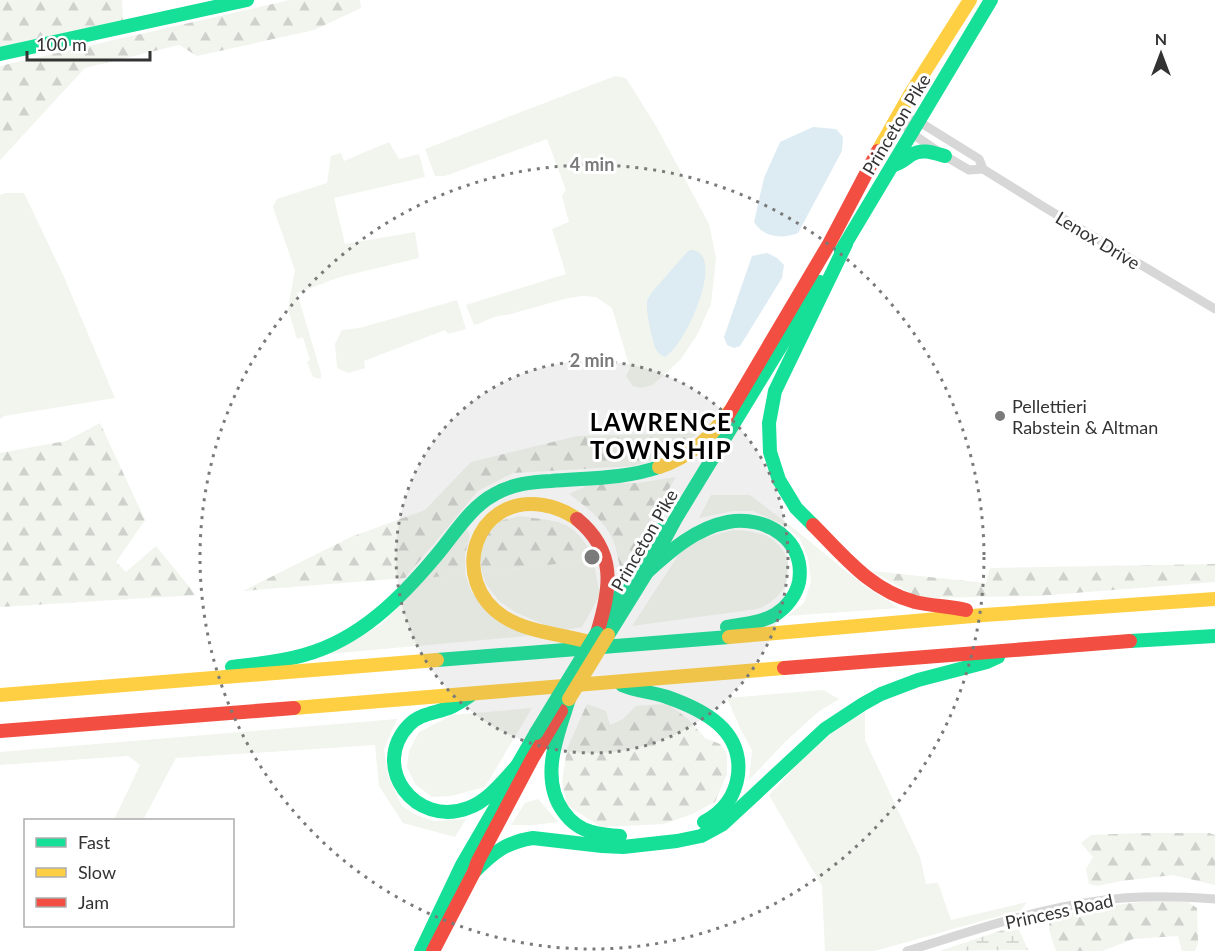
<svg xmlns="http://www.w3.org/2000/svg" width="1215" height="951" font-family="Lato,sans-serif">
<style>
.grass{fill:#f1f5ed}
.forest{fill:url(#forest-firs)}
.wetland{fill:url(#wetland-marsh)}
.water{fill:#ddebf3}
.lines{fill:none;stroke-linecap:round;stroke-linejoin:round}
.street{stroke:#d7d7d7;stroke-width:9}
.fast{stroke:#16e098;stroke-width:14}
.slow{stroke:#ffcf43;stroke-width:14}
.jam{stroke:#f24e42;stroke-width:14}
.fast-bridge{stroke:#16e098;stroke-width:14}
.slow-bridge{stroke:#ffcf43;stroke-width:14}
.ring{fill:none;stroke:#7a7a7a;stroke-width:3;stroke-dasharray:3 6}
.poi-dot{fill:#7a7a7a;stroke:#fff;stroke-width:2}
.labels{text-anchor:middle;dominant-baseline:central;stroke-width:6;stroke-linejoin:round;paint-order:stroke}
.street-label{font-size:18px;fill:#333;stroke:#fff}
.poi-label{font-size:18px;fill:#333;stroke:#fff;text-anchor:start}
.district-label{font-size:24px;font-weight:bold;letter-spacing:1.5px;fill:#000;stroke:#fff}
.centre{fill:#7a7a7a;stroke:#fff;stroke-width:3}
.ring-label{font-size:18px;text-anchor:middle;font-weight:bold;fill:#7a7a7a;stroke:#fff;stroke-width:6;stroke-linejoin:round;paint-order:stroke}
</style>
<defs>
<pattern id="forest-firs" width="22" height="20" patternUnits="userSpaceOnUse" patternTransform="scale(1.5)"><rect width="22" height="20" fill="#f1f5ed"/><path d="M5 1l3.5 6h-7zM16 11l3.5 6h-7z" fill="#cfd2cc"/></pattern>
<pattern id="wetland-marsh" width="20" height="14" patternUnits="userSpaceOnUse" patternTransform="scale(1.5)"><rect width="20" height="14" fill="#f1f5ed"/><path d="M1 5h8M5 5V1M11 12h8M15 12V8" fill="none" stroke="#cfd2cc"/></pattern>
</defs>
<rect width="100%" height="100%" fill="#fff"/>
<g class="grass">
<path d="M615,76L626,78L656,126L709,224L716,258L711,304L697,335L681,359L653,385L641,388L633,386L626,376L630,368L612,308L596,297L583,296L568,298L507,315C493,315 486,322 474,325L466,305L566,274L552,229L569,222L562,196L566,190L547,139L445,176H435L425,149Z"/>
<path d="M389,142L399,159L419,154L425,177L334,198L345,244L415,232L419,258L340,277L297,293L321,373V379L313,377L307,362L310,360L303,337L297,339L288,309L295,270L273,207L277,199L327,183L331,156L341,153L344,161Z"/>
<path d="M5,193H24L64,277L115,398L4,416L0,419V195Z"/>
<path d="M457,300L466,329L448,334L445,330L364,361L365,368L348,373L337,368L335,344L342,330L360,328Z"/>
<path d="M711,495H750L797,531L863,585L899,608L787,616L804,603L811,582L808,558L800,539L786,526L753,511H733L699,518Z"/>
<path d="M732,530C745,531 761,531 773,540C802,562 788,599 757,609L632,626L681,551L704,538Z"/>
<path d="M593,560L600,595L582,627L559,631L515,612L499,601L486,584L482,572Z"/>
<path d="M465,574L472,593L528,636L328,654L382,624L425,578Z"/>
<path d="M823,690L839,699L818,712L786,741L749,780L752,750L740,728L727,698Z"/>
<path d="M532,708L485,787L451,796L432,797L415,784L407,767L409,751L419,732L452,715Z"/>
<path d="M865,712V740L920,857L926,884L938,883L951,920L1027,902L1021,910L875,951H825L822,886L769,795L799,763L832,733Z"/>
<path d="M397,719L384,749L388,776L402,806L416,815L434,821L466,819L455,837L403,823L379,786L375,745L176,758L143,820H114L140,765L128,756L0,765V752Z"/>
<path d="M538,799L558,822L533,825H511L525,803Z"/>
</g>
<g class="forest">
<path d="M0,0H122L123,22L0,53Z"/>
<path d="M290,0H360L361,8L314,30L197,56L179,45L85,68L0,160V66Z"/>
<path d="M100,423L145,520L116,562L126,572L156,546L196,595L0,607V453L66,441Z"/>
<path d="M698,433L671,453L634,466L513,473L478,491L405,578L243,591L351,537L425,510L471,462L577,436Z"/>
<path d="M676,477L621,570C618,560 617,548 612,538C603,519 585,506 569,494L591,484L638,483Z"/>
<path d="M519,516C532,518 545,519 558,522C574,526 589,544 593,560L482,572L480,559L482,546L488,533L500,521Z"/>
<path d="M467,529L470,536L465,554V574L425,578Z"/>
<path d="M1215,564V582L1036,596L919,598L872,571L986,583L990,568Z"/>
<path d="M587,704L606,711L610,725L623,719L636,706L668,704L688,719L705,738L720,744L727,754V774L715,802L690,815L663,824L601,827L567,805L562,782L567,749Z"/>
<path d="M1141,833H1209L1215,835V885L1173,875L1121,881L1097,886L1089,884L1086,869L1093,857L1081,843L1091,835Z"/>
<path d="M1151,901L1188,902L1197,908L1198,943L1195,951H1182L1178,936L1133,939L1102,951H1056L1049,930V922C1063,908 1130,904 1151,901Z"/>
</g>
<path class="wetland" d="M1003,930H1019L1028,950L939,951Z"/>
<g class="water">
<path d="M813,127L836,129L843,137L842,151L798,233C782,239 764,238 754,222L764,178L780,142Z"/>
<path d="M692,250C727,254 685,346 665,357C660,355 657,352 655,347C652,339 646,312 647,304C647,299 650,295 653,291L688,251Z"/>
<path d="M767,253L777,258L784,265L782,278L740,346L734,348L727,345L724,337L752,256Z"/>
</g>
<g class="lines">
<g class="street">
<path d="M897,117L911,133L945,156L969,170L983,169L1044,207L1215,309"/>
<path d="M897,117L918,121L979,159L983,169"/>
<path d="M907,951C969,932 1032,910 1097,901C1136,895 1175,896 1215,899"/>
</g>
<g class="fast">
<path d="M0,54L247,0"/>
<path d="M894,165C901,163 905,159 911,155C922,148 934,153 945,156"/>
<path d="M841,251L991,0"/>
<path d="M813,525L796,508L779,480L770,452L769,423L775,391L846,244"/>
<path d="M647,572C670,551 696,528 728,522C766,515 806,540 799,582C796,595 787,607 776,614C761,623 743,624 727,627"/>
<path d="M604,621L660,530"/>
<path d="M608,635L647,572L676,518L820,282"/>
<path d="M1130,641L1215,636"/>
<path d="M437,660L729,637"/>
<path d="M232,667C256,664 280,662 304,655C359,640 400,599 436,556C454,535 470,507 495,494C512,484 531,482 551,481C587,478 625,479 659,467"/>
<path d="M622,685C636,691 652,692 667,697C704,710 743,730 738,775C735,797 723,812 704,822"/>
<path d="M471,695C465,699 458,704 451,707C437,713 420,713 409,725C369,767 416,828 468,808C488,801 503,781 517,766"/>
<path d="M569,699C558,734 539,777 563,811C570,821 580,829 592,832C601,835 611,835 620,836"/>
<path d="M474,872C493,853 506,842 533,838L602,846L623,847L677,841L701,836L723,824L825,729L863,704L881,694L918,680L987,662L998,657"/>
<path d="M421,951L462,865L512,779L517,766L536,733"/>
</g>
<g class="slow">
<path d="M878,151L911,93L970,0"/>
<path d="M659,467C690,457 710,438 729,412"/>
<path d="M577,519C567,512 555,507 543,505C475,494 447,580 504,617C531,634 566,634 596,644"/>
<path d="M729,637L984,615L1215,599"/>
<path d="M0,695L437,660"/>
<path d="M294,708L784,668"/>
</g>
<g class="jam">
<path d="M725,420L829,244L878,151"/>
<path d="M577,519C617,552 611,588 597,633"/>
<path d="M813,525C844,556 870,590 915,602C932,606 949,606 966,610"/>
<path d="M784,668L1130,641"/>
<path d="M0,731L294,708"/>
<path d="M433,951L474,872L478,861L532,759L561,711"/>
</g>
<path class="fast-bridge" d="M536,733L597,633"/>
<path class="slow-bridge" d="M569,699L608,635"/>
</g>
<circle cx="592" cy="557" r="196" fill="#7a7a7a" fill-opacity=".12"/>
<g class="ring">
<circle cx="592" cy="557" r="196"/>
<circle cx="592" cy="557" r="392"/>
</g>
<circle class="poi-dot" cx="1000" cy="416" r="6"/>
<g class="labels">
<g class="street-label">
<text transform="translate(896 124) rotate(-59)">Princeton Pike</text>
<text transform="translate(1098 240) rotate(31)">Lenox Drive</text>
<text transform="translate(644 540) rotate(-60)">Princeton Pike</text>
<text transform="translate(1059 911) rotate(-12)">Princess Road</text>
</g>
<g class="poi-label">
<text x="1012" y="406">Pellettieri<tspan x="1012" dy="21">Rabstein &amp; Altman</tspan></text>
</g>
<g class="district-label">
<text x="661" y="421">LAWRENCE<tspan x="661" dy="28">TOWNSHIP</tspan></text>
</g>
</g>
<circle cx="592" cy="557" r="9" class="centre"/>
<g class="ring-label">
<text x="592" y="171">4 min</text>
<text x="592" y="367">2 min</text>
</g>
<rect x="24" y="819" width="210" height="108" fill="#ffffff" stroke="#adadad" stroke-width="1.5"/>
<rect x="36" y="838" width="30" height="9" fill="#16e098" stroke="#adadad" stroke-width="1.5"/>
<text x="78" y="849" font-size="18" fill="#333333">Fast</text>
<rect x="36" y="868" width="30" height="9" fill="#ffcf43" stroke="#adadad" stroke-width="1.5"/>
<text x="78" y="879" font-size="18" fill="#333333">Slow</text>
<rect x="36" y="898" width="30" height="9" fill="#f24e42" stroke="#adadad" stroke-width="1.5"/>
<text x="78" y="909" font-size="18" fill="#333333">Jam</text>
<g transform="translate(1161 54)" stroke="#ffffff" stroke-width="4.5" paint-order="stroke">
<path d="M0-4.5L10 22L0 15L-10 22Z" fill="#333333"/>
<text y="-9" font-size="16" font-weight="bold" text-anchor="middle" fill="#333333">N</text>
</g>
<path d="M27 51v9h123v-9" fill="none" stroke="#333333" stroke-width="3"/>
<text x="36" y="51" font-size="18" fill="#333333" stroke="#ffffff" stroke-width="4.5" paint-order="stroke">100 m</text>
</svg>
